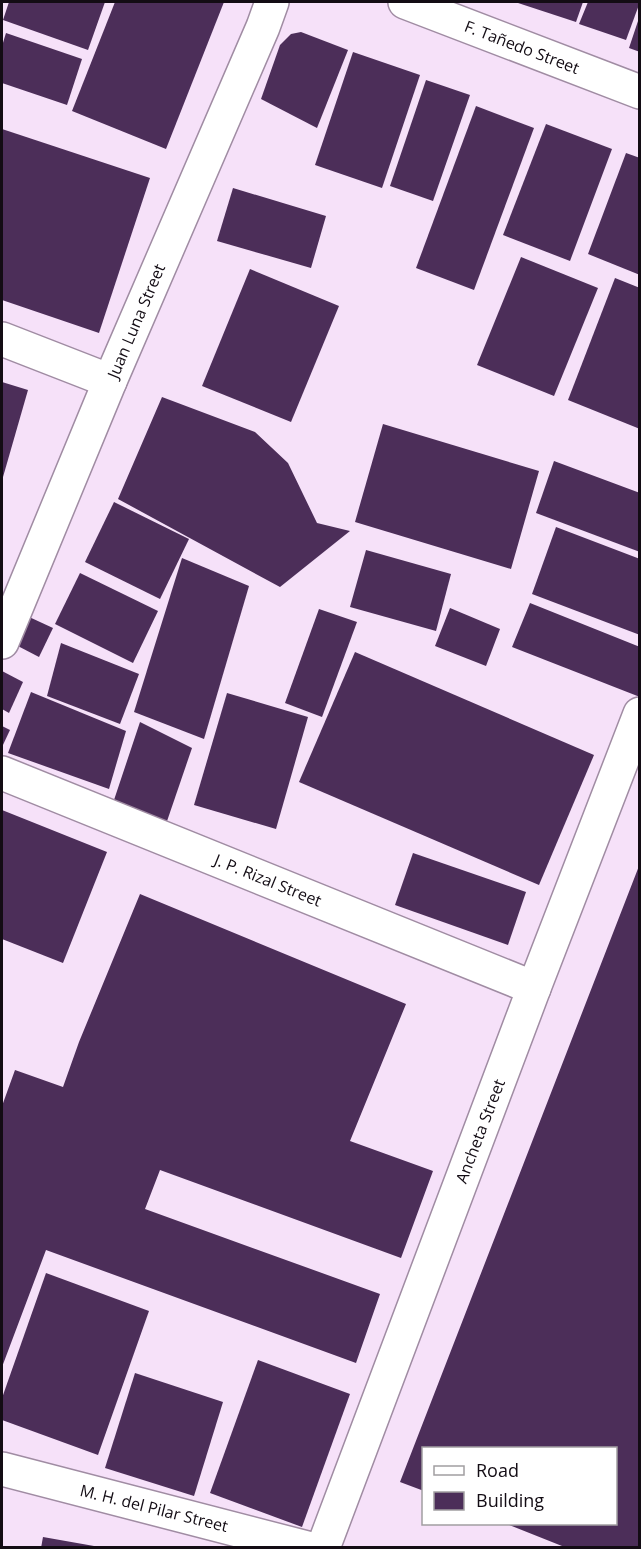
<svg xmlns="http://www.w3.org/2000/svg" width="641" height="1549" font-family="'Open Sans',sans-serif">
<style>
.building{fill:#4c2e59}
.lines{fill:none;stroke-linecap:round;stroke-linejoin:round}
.minor-casing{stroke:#a08ca3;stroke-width:36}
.major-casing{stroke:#a08ca3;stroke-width:36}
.minor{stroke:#fff;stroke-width:33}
.major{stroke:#fff;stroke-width:33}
.labels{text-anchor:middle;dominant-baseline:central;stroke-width:6;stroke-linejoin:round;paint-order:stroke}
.street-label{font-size:16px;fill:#130c14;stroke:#fff}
</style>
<rect width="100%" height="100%" fill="#f6e1f9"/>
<g class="building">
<path d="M9,2H105L88,50L3,20Z"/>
<path d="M115,2H224L166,149L72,111Z"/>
<path d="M515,2H583L576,22Z"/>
<path d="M588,2H640L626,40L579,24Z"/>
<path d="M639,18H640V52L629,48Z"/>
<path d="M301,32L348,50L317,128L261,99L280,45L291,34Z"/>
<path d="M6,33L82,59L67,105L2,83V46Z"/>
<path d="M353,52L420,75L382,188L315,165Z"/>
<path d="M426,80L470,95L433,201L390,186Z"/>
<path d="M476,106L534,128L474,290L416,268Z"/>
<path d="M546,124L612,149L570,261L503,235Z"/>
<path d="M2,129L150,178L99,333L2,300Z"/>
<path d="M626,153L640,158V275L588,254Z"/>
<path d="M233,188L326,216L311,268L217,241Z"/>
<path d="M521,257L598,288L554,396L477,365Z"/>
<path d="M250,269L339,306L291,422L202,386Z"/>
<path d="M615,278L640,288V429L568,400Z"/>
<path d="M2,382L28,390L3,477L2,476Z"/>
<path d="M162,397L255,432L288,463L317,523L350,531L280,587L118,499Z"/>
<path d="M383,424L539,471L511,569L355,522Z"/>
<path d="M554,461L640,493V552L536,513Z"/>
<path d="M114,502L189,539L160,599L85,562Z"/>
<path d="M556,527L640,559V635L532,594Z"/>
<path d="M366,550L451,574L436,631L350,607Z"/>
<path d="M182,558L249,586L204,739L134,712Z"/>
<path d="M80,573L158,611L133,663L55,624Z"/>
<path d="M530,603L640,647V697L512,647Z"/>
<path d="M450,608L500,629L486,666L435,646Z"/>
<path d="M319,609L357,622L322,717L285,703Z"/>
<path d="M27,616L53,628L39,657L14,644Z"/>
<path d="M61,643L139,674L120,724L47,696Z"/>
<path d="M355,652L594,755L539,885L299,782Z"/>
<path d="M2,671L23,682L9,713L2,709Z"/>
<path d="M31,692L126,731L109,789L8,753Z"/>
<path d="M227,693L308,717L276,829L194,805Z"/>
<path d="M140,722L192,748L165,827L113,803Z"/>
<path d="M2,726L10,730L2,747Z"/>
<path d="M2,810L107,852L63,963L2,939Z"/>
<path d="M413,853L526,892L508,945L395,905Z"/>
<path d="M639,866L640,1548H567L507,1524H616V1448H424V1491L400,1482Z"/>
<path d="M140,894L406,1004L350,1141L433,1171L401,1258L160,1170L145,1209L380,1294L356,1363L46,1250L2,1367V1106L15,1070L63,1087L79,1042Z"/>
<path d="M46,1273L149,1311L98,1455L2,1420V1398Z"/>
<path d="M258,1360L350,1394L302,1527L210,1493Z"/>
<path d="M135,1373L223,1402L194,1496L105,1468Z"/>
<path d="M43,1537L94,1546V1548H41Z"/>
</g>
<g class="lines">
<g class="minor-casing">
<g id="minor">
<path d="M2,339L110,381"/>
<path d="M2,773L534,988"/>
<path d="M2,1469L307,1548"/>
<path d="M323,1548L534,988L640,714"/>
</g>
</g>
<g class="major-casing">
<g id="major">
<path d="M405,2L640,92"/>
<path d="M2,642L110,381L263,27L272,2"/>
</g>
</g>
<use href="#minor" class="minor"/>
<use href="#major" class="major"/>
</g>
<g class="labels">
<g class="street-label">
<text transform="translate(522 47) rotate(21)">F. Tañedo Street</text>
<text transform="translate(136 321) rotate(-67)">Juan Luna Street</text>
<text transform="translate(268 880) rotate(22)">J. P. Rizal Street</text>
<text transform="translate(480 1131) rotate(-69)">Ancheta Street</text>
<text transform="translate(154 1508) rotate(14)">M. H. del Pilar Street</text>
</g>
</g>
<rect width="641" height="1549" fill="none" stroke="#130c14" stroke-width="6"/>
<rect x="422" y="1447" width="195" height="78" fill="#ffffff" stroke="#a19ea1" stroke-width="1.5"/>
<rect x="434" y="1466" width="30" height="9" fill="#ffffff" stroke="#a19ea1" stroke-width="1.5"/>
<text x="476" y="1477" font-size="18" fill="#130c14">Road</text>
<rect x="434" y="1492" width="30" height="18" fill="#4c2e59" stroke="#a19ea1" stroke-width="1.5"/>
<text x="476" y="1507" font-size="18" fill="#130c14">Building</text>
</svg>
